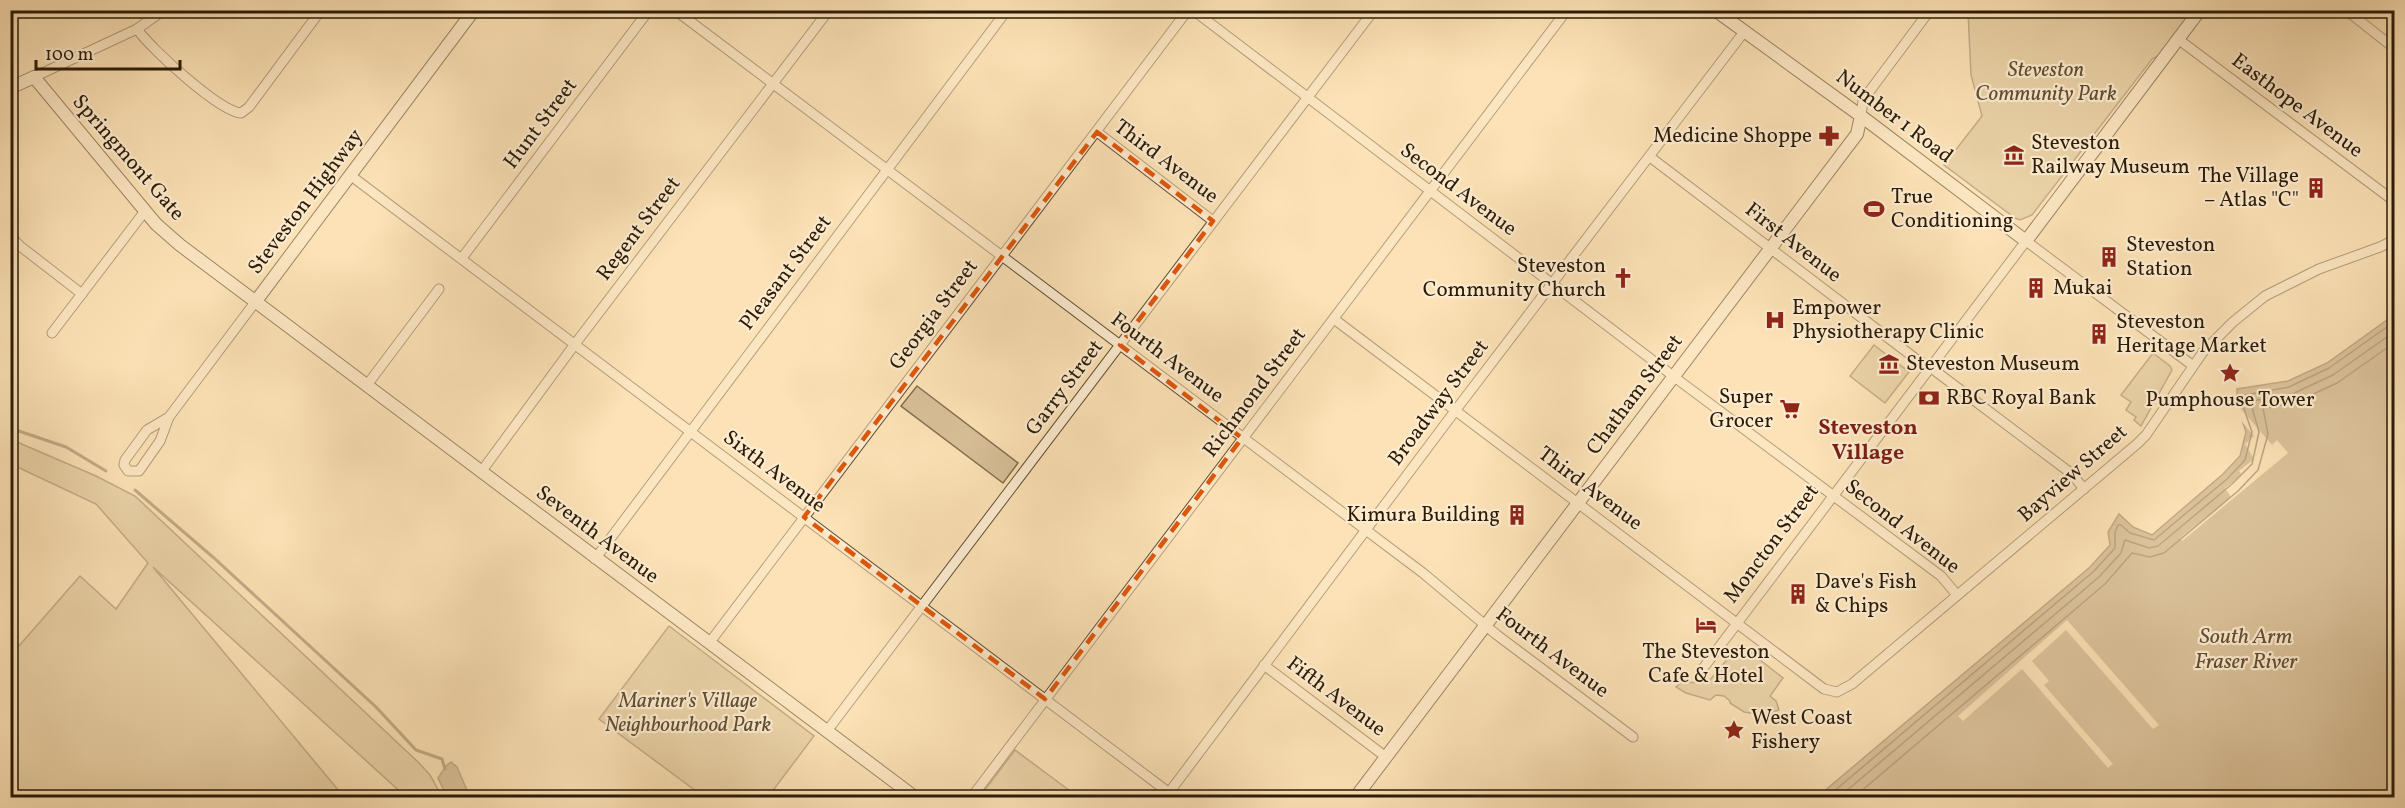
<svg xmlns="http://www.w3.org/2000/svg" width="2405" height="808" font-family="Vollkorn,serif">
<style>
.green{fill:#d8c098;stroke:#826e4f;stroke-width:1.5}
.water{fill:#b59e7a;stroke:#7e6a4c;stroke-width:1.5}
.pier{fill:#fce2b6}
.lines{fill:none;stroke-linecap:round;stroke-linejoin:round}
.shore{stroke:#705c40;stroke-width:1.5}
.stream{stroke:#7e6a4c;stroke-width:3}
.street-casing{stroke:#5f4d32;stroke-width:11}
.secondary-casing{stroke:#2b1b06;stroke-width:14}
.street{stroke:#fdecd0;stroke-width:9}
.secondary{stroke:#fdecd0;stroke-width:12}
.marked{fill:none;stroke:#df560c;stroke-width:4.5;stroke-dasharray:12 8;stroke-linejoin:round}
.labels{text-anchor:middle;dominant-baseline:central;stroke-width:4.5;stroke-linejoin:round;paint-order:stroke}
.park-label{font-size:21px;font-style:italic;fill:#5f4d32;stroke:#fdecd0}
.street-label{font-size:21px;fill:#2b1b06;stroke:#fdecd0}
.poi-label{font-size:21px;fill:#2b1b06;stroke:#fdecd0;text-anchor:start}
.neighbourhood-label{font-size:22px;font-weight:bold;fill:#7a1f14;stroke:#fdecd0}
.water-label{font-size:22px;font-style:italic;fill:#624f34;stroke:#fdecd0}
</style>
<rect width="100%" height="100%" fill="#fce2b6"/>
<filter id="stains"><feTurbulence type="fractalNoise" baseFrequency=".00333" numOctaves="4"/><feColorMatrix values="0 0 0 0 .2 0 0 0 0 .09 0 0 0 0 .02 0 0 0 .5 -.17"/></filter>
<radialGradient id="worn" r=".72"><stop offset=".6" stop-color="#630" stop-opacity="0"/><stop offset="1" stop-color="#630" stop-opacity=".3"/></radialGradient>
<g class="green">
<path d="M1968,11H2190L2189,15L2158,56L2152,59L2032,215L2020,220L2015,218L1944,165L1982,116L1971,75Z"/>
<path d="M1874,345L1909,372L1885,403L1850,376Z"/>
<path d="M2153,353L2170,366L2172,370L2141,426L2134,420L2136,417L2126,410L2131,402L2121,395Z"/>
<path d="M917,386L1018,463L1003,483L901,406Z"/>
<path d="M10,439L96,476L135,496L418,762L430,775L442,797H406L153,567L344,797H11V655L80,576L116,609L148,563L96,504L11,464Z"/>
<path d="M669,626L814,736L768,797H704L599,719Z"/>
<path d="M1740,644L1783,678L1770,696L1776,701L1779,710L1763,715L1744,712L1730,703V701L1724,696L1716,695L1710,700L1686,693L1676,687L1682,682L1705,683L1710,680Z"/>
<path d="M1015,750L1074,794L1072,797L985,798L981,795Z"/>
</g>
<g class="water">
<path d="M2394,315V797L1816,798L2090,567L2110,545L2108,532L2119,514L2133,527L2152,535L2223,474L2240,456L2246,432L2237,406V389L2288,381L2327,363Z"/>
<path d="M451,762L457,767L470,797H447L438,778L446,766Z"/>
</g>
<g class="pier">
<path d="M2234,401L2272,445L2277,440L2288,453L2182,541L2180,538L2231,497L2225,488L2242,475L2239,471L2254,459L2245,444L2254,436L2237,416Z"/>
<path d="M2067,620L2159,725L2153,729L2066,630L2032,661L2049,681L2044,685L2113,764L2108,768L2022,669L1963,721L1958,716Z"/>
</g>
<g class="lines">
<g class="shore">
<path d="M1826,798L2094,571L2115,548V532L2118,525H2121L2130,533L2154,540L2227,479L2245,460L2252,432L2243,406L2245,395L2289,387L2329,368L2394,322"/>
<path d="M1838,798L2099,577L2121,553L2125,540L2149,548L2158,546L2232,484L2252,464L2259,432L2251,404L2252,401L2292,394L2333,375L2394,332"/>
<path d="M1853,798L2105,584L2132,553L2150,557L2164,553L2238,491L2258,470L2268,434L2263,408L2294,403L2337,383L2394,343"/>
</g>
<g class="stream">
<path d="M10,428L66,447L106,471"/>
<path d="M135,490L214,558L376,707L416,750L442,759L445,769"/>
</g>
<g class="street-casing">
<g id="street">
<path d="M675,10L1423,573L1497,635L1633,737"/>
<path d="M1193,10L1685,385L1941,576L1957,595"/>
<path d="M2346,10L2394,48"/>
<path d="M137,29C151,49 219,111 241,113L249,107L321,10"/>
<path d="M2178,39L2394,201"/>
<path d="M34,77L137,29L164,10"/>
<path d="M1861,116L1863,100L1930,10"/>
<path d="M1097,132L1213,221"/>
<path d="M1650,157L1916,359L1930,367L2072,474L2084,489"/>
<path d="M350,175L1176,798"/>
<path d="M10,236L20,246L82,294"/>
<path d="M462,258L649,10"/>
<path d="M1334,319L1824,689L1837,692L1852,684L2137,444L2146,435L2203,352L2233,322L2265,296L2319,269L2380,247L2394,240"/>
<path d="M52,333L145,211"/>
<path d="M367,385L439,289"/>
<path d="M169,417L147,430L125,460L124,465L128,471H139L160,441L169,417L256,301"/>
<path d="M481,472L575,344L829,10"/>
<path d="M595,559L1007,10"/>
<path d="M710,642L1188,10"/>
<path d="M1264,665L1386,757"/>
<path d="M1701,671L2026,241L2192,365"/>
<path d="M827,731L1374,10"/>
<path d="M971,798L1567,10"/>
<path d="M1165,798L1455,411L1744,32"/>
</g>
</g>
<g class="secondary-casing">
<g id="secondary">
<path d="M1715,10L1861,116L2026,241L2200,10"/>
<path d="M10,88L34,77L156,224L180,245L916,798"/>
<path d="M256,301L474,10"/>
<path d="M1355,798L1857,134L1861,116"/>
</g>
</g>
<use href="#street" class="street"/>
<use href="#secondary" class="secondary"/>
</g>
<path d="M0 0H2405V808H0ZM1097,132L1213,221L1120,345L1242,438L1045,699L804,517Z" fill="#fce2b6" fill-opacity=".55" fill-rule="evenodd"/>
<path class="marked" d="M1097,132L1213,221L1120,345L1242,438L1045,699L804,517Z"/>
<defs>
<g id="pharmacy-bare" transform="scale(1.62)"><path d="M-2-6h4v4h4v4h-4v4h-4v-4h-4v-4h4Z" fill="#8f2418" stroke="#fdecd0" stroke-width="2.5" paint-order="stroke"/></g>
<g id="museum-bare" transform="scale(1.62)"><path d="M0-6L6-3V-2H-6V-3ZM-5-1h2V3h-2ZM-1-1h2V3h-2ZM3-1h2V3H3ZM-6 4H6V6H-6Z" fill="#8f2418" stroke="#fdecd0" stroke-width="2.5" paint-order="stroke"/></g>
<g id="building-bare" transform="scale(1.62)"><path d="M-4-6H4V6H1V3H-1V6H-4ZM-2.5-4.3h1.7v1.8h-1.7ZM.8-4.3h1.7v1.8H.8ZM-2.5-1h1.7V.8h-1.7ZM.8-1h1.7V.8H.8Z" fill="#8f2418" stroke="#fdecd0" stroke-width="2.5" paint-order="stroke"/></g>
<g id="stadium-bare" transform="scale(1.62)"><path d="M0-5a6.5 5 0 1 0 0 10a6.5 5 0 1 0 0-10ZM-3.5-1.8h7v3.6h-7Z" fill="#8f2418" stroke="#fdecd0" stroke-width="2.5" paint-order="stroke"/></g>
<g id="church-bare" transform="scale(1.62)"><path d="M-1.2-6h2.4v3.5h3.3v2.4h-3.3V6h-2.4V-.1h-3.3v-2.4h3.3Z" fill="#8f2418" stroke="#fdecd0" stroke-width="2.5" paint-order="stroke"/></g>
<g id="hospital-bare" transform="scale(1.62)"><path d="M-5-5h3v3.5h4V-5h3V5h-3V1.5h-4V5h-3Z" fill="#8f2418" stroke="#fdecd0" stroke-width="2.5" paint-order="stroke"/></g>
<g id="sight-bare" transform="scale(1.62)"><path d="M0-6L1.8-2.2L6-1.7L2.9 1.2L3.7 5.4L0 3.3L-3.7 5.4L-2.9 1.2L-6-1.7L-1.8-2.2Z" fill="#8f2418" stroke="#fdecd0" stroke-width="2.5" paint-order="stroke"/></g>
<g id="bank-bare" transform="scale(1.62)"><path d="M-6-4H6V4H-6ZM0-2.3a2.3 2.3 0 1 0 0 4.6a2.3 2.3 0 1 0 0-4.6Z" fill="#8f2418" stroke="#fdecd0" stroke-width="2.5" paint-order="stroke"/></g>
<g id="supermarket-bare" transform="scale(1.62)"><path d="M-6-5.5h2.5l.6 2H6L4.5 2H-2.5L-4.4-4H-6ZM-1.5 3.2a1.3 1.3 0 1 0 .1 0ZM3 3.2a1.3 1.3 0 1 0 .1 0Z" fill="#8f2418" stroke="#fdecd0" stroke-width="2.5" paint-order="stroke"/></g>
<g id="hotel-bare" transform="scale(1.62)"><path d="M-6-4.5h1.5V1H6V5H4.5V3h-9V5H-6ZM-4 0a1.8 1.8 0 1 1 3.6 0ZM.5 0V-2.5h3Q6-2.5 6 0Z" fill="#8f2418" stroke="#fdecd0" stroke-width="2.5" paint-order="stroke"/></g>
</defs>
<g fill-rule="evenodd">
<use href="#pharmacy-bare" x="1829" y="136"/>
<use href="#museum-bare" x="2014" y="155"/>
<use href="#building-bare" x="2316" y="188"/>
<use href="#stadium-bare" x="1874" y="209"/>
<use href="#building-bare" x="2109" y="257"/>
<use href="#church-bare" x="1623" y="278"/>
<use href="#building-bare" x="2036" y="288"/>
<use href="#hospital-bare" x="1775" y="320"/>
<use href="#building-bare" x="2099" y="334"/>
<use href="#museum-bare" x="1889" y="364"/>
<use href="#sight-bare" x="2230" y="373"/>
<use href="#bank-bare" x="1929" y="398"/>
<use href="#supermarket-bare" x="1790" y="409"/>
<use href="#building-bare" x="1517" y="515"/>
<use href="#building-bare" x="1798" y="594"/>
<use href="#hotel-bare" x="1706" y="625"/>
<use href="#sight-bare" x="1734" y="730"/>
</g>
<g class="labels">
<g class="park-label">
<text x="2046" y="70">Steveston<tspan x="2046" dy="24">Community Park</tspan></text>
<text x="688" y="701">Mariner's Village<tspan x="688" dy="24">Neighbourhood Park</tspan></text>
</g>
<g class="street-label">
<text transform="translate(2297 106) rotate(37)">Easthope Avenue</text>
<text transform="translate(1894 117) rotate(37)">Number 1 Road</text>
<text transform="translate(541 124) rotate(-53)">Hunt Street</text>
<text transform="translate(128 158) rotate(49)">Springmont Gate</text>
<text transform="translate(1166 162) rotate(37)">Third Avenue</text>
<text transform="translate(1458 190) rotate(37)">Second Avenue</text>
<text transform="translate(306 202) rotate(-53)">Steveston Highway</text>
<text transform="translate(639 229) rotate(-53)">Regent Street</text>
<text transform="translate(1793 243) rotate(38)">First Avenue</text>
<text transform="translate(786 273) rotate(-53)">Pleasant Street</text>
<text transform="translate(934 315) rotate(-53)">Georgia Street</text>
<text transform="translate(1167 358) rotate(37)">Fourth Avenue</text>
<text transform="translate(1065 388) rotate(-53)">Garry Street</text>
<text transform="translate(1255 393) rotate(-53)">Richmond Street</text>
<text transform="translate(1635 395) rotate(-53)">Chatham Street</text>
<text transform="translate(1439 403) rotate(-53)">Broadway Street</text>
<text transform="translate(774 472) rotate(37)">Sixth Avenue</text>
<text transform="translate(2073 474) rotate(-41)">Bayview Street</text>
<text transform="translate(1590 489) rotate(37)">Third Avenue</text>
<text transform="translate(1902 527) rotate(38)">Second Avenue</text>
<text transform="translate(597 535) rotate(37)">Seventh Avenue</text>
<text transform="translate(1772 544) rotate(-53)">Moncton Street</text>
<text transform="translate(1552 653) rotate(37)">Fourth Avenue</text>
<text transform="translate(1336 697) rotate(37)">Fifth Avenue</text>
</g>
<g class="poi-label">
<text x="1812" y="136" text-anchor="end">Medicine Shoppe</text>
<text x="2031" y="143">Steveston<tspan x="2031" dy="24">Railway Museum</tspan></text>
<text x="2299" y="176" text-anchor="end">The Village<tspan x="2299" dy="24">– Atlas "C"</tspan></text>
<text x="1891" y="197">True<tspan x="1891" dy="24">Conditioning</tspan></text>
<text x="2126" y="245">Steveston<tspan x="2126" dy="24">Station</tspan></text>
<text x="1606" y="266" text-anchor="end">Steveston<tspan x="1606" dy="24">Community Church</tspan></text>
<text x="2053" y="288">Mukai</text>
<text x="1792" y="308">Empower<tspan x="1792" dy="24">Physiotherapy Clinic</tspan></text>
<text x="2116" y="322">Steveston<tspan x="2116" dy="24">Heritage Market</tspan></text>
<text x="1906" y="364">Steveston Museum</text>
<text x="1773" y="397" text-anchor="end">Super<tspan x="1773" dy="24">Grocer</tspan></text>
<text x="1946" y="398">RBC Royal Bank</text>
<text x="2230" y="400" text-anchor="middle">Pumphouse Tower</text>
<text x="1500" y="515" text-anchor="end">Kimura Building</text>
<text x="1815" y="582">Dave's Fish<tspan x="1815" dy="24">&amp; Chips</tspan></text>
<text x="1706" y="652" text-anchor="middle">The Steveston<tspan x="1706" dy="24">Cafe &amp; Hotel</tspan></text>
<text x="1751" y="718">West Coast<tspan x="1751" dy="24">Fishery</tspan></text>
</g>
<g class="neighbourhood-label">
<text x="1868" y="428">Steveston<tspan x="1868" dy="25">Village</tspan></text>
</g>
<g class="water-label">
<text x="2246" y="637">South Arm<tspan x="2246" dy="25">Fraser River</tspan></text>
</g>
</g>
<rect width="2405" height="808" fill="none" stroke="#fce2b6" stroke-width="36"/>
<rect x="12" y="12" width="2381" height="784" fill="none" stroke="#2b1b06" stroke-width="3"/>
<rect x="18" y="18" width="2369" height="772" fill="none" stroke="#2b1b06" stroke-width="1.5"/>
<path d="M36 60v9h144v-9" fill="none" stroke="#2b1b06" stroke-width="3"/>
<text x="45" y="60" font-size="18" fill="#2b1b06" stroke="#fdecd0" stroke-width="4.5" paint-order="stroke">100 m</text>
<rect width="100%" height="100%" filter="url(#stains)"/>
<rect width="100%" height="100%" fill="url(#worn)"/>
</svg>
